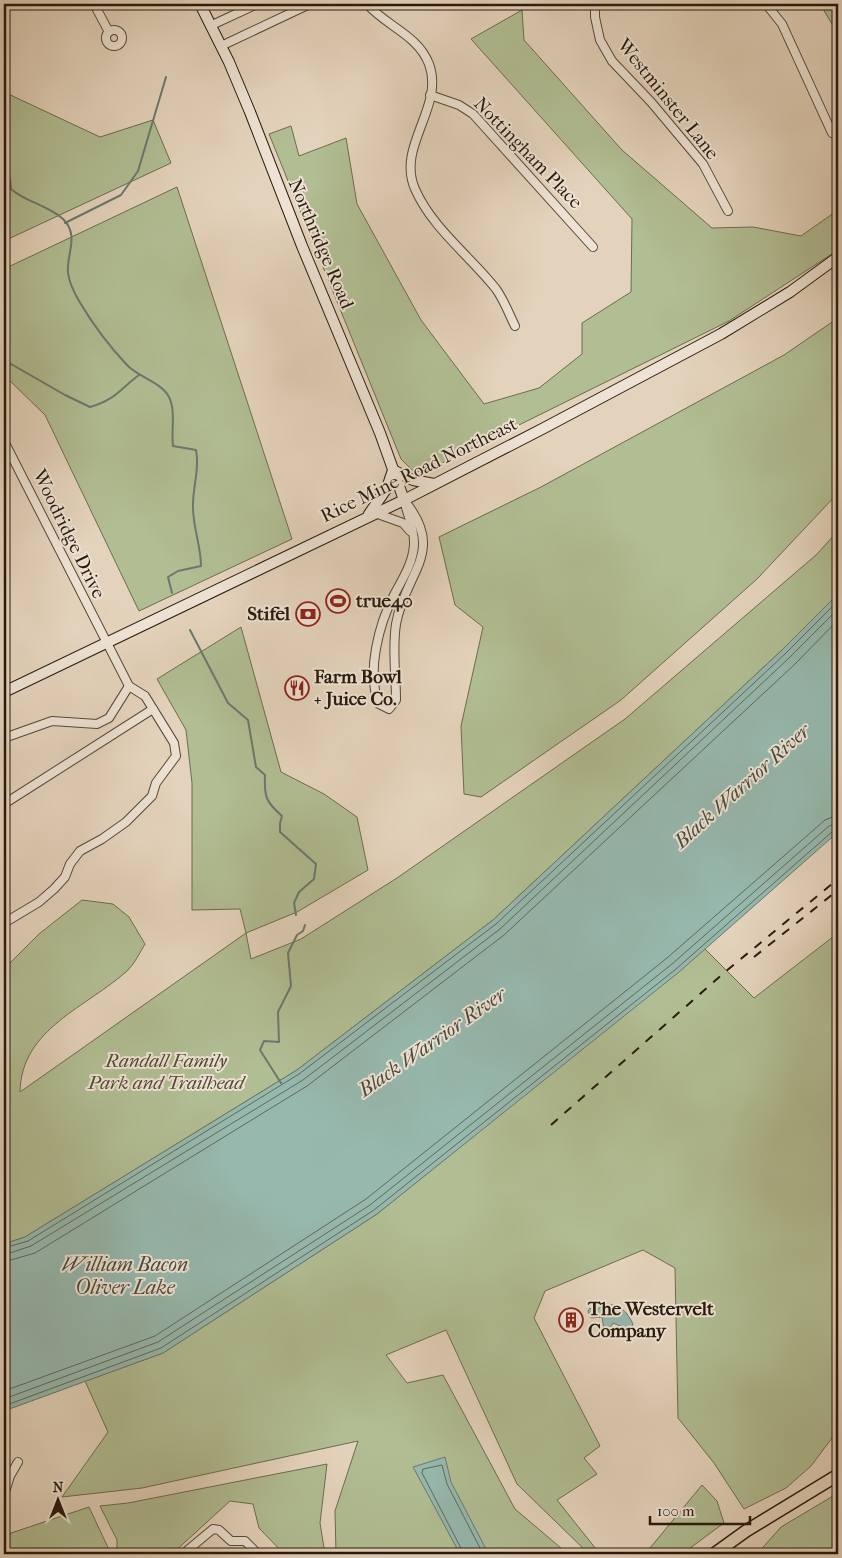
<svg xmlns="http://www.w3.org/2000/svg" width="842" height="1558" font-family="'IM FELL French Canon',serif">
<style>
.green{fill:#b1bd93;stroke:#6c6c50}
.water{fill:#96b8ad;stroke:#6a796d}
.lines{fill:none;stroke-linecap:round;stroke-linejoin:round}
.shore{stroke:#5f695c;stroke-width:1}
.stream{stroke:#6a796d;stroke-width:2}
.street-casing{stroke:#574838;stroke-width:10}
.secondary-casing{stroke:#281a0c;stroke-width:12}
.primary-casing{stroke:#281a0c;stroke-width:14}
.street{stroke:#ede2d3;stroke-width:8}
.secondary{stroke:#ede2d3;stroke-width:10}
.primary{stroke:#e4d3bc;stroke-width:11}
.rail{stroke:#281a0c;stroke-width:2;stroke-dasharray:9 9;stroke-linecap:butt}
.labels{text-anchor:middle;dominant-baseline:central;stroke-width:4;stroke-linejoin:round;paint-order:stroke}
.street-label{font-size:19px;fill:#281a0c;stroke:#ede2d3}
.poi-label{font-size:19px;font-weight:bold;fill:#281a0c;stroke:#ede2d3;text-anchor:start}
.park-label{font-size:19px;font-style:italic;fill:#514b34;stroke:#ede2d3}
.water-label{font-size:20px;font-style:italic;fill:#49493c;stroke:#ede2d3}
</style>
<rect width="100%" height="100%" fill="#e4d3bc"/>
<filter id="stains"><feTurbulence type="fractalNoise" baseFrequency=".004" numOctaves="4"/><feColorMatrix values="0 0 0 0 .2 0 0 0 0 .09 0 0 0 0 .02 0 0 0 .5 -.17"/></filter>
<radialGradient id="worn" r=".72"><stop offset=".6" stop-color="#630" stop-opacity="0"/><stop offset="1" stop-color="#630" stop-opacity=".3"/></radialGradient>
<g class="green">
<path d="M820,4H838V34Z"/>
<path d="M522,10L524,40L622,150L712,228L753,227L801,236L838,210V250L729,321L424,472L413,471L401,459L269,134L291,126L299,156L346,138L357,204L421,320L484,404L539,388L582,354V323L631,292L632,219L471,39Z"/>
<path d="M4,92L100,137L153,120L171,163L4,241Z"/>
<path d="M177,187L292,539L139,611L45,415L4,375V269Z"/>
<path d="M838,318V493L757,579L621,700L481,797L464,794L461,726L483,627L455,605L439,537L541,487L784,355Z"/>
<path d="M838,531V594L782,650L493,920L297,1070L25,1237L4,1244V969L39,934L82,900L113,904L129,917L145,944C140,952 135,963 128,970C88,1007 21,1028 20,1092L246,933L240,909L192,910V783L186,730L157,679L241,627L281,772L324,794L357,817L368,870L297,912L246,933L251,959L301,939L397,878L625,719L816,555Z"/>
<path d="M838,933V1430L811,1466L786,1488L744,1509L714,1463L678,1418L675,1268L643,1250L545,1291L534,1318L600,1446L584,1458L597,1474L557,1500L600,1554H589L517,1484L446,1330L386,1355L407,1383L443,1375L515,1509L568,1554H336L335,1511L358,1441L142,1488L62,1497L108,1432L85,1381L163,1353L377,1214L705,949L754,998Z"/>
<path d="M327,1464L320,1523L325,1554H284L259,1528L253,1504L230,1501L172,1554H117V1540L100,1506L128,1503Z"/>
<path d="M702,1485L717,1501L724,1523L682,1554H616L624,1548L637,1553L650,1548Z"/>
<path d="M838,1493V1554H757L781,1527Z"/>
<path d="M89,1507L111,1554H4V1545L11,1533Z"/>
</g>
<g class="water">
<path d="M838,594V832L679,972L377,1214L163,1353L4,1411V1244L25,1237L297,1070L493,920L782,650Z"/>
<path d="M607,1304C621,1306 626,1310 633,1324L632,1327L625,1328L613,1323L608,1332L604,1330L602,1317L591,1318L588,1311L590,1308L593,1311Z"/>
<path d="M445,1457L451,1482L487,1551L480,1554H460L413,1467Z"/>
</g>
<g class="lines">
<g class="shore">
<path d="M4,1248L28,1241L299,1074L496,924L785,654L838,601"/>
<path d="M4,1255L31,1246L303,1080L500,929L789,658L838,609"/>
<path d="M4,1262L35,1253L307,1086L504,935L795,664L838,620"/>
<path d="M4,1391L155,1336L366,1199L667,958L825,820L838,815"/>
<path d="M4,1399L158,1342L370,1205L672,964L829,826L838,823"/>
<path d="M4,1406L161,1348L374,1210L676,969L833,831L838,829"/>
<path d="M464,1554L422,1473L423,1469L442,1465L447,1484L480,1548L479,1554"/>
</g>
<g class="stream">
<path d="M4,175L10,179L11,189C25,202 48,205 63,219C80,235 66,255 68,273C69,281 75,294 79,301C92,323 110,347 127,365C138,377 161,382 169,397C176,411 171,431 173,446L196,450C200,467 193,486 193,504C192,525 201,545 201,566L178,571L168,577L172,593"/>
<path d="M65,223L121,195L138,171L166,77"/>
<path d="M4,360L65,395L90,407C115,400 119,390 139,375"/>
<path d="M190,630L228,703L248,720L256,767L265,775C264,797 266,802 282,816L280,823V832L316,864L314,879L299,892L294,903L296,915"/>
<path d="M281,1083L260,1050L264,1041L279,1042L278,1012L291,986L288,953L297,935L303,931L305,925"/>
</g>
<g class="street-casing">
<g id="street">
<path d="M94,4L109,32"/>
<path d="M367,4C386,26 418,35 429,64C445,107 396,146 415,189C432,228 470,256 496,289C504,300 509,314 515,326"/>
<path d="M595,4V17L600,40L612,61L651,102L703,164L728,211"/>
<path d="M766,4L782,24L832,133"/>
<path d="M212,25L257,4"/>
<circle cx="114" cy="38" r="8"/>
<path d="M221,46L310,4"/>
<path d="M430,95L459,105L473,114L593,247"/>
<path d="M4,441L129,686L145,696L174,743L176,756L156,783L152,796L126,822L102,839L80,851L70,864L65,877L54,889L39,902L4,923"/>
<path d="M404,500C447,552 405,572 396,624C392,650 396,674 396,700L389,709L379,704C366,672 379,624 394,595C402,580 413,563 414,545C415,530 407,514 404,500Z"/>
<path d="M375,513L403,523L410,531"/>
<path d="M4,738L52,721L97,724L109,718L129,686"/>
<path d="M4,804L153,709"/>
<path d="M4,1495L10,1476L18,1462"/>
<path d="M183,1554L213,1529L219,1530L231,1541H245L258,1554"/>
</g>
</g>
<g class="secondary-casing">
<g id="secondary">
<path d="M200,4L229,62L250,112L302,246L380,433L404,500"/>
<path d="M369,514L387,488L393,470L413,480L434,484"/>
<path d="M4,692L404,500L544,428L721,334L790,292L838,257"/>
</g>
</g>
<g class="primary-casing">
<path id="primary" d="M714,1554L746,1531L838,1475"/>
</g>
<use href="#street" class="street"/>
<use href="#secondary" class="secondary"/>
<use href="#primary" class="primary"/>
<g class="rail">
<path d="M754,957L838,890"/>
<path d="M551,1125L725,972L838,879"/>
</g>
</g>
<defs>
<g id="stadium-ring" transform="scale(1.25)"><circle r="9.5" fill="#ede2d3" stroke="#8f2418" stroke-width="1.5"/><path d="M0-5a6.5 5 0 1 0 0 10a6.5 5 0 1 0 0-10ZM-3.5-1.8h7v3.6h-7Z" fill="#8f2418"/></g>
<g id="bank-ring" transform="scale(1.25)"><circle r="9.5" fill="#ede2d3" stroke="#8f2418" stroke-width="1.5"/><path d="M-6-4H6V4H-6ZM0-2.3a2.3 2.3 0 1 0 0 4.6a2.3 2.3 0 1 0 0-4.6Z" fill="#8f2418"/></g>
<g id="restaurant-ring" transform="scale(1.25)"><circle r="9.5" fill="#ede2d3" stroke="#8f2418" stroke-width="1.5"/><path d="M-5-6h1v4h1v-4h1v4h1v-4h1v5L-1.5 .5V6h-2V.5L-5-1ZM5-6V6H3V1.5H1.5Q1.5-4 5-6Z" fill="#8f2418"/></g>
<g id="building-ring" transform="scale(1.25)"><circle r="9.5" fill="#ede2d3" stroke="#8f2418" stroke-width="1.5"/><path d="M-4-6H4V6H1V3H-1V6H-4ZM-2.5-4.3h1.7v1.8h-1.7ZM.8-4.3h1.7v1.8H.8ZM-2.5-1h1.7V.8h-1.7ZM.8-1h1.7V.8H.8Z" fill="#8f2418"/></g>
</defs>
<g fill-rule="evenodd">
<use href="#stadium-ring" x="338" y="601"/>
<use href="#bank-ring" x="308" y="614"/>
<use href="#restaurant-ring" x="297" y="688"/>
<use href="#building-ring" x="571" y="1320"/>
</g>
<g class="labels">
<g class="street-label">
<text transform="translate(668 99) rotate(51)">Westminster Lane</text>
<text transform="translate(528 153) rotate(46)">Nottingham Place</text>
<text transform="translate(321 244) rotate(67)">Northridge Road</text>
<text transform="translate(419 470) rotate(-26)">Rice Mine Road Northeast</text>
<text transform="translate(69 534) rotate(64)">Woodridge Drive</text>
</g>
<g class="poi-label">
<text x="356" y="601">true40</text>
<text x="290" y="614" text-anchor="end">Stifel</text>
<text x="314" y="677">Farm Bowl<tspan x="314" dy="22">+ Juice Co.</tspan></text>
<text x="588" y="1309">The Westervelt<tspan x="588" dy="22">Company</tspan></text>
</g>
<g class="park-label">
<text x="166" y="1061">Randall Family<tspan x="166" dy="22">Park and Trailhead</tspan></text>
</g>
<g class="water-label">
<text transform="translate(742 786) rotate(-42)">Black Warrior River</text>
<text transform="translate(432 1042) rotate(-35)">Black Warrior River</text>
<text x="125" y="1264">William Bacon<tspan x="125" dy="23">Oliver Lake</tspan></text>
</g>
</g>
<rect width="842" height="1558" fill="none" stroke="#e4d3bc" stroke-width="20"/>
<rect x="5" y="5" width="832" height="1548" fill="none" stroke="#281a0c" stroke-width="2.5"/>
<rect x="10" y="10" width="822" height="1538" fill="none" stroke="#281a0c"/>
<g transform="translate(58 1500)" stroke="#ede2d3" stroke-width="4" paint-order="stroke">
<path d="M0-4L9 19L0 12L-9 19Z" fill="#281a0c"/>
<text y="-8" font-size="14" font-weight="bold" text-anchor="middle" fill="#281a0c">N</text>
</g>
<path d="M650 1516v8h100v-8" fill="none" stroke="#281a0c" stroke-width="2.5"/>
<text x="657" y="1516" font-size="15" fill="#281a0c" stroke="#ede2d3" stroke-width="4" paint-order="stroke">100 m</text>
<rect width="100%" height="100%" filter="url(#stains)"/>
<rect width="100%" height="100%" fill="url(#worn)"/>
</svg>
